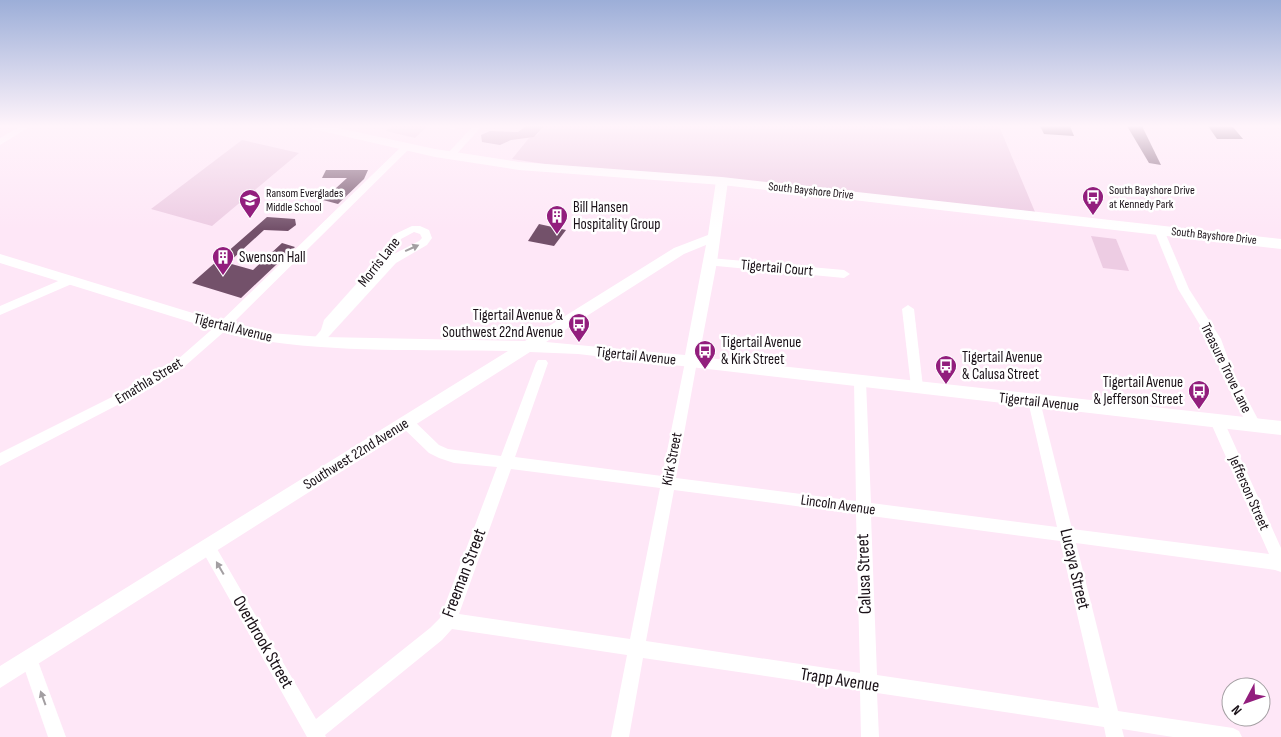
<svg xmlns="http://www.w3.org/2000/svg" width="1281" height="737" font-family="'Sofia Sans Condensed',sans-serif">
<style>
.green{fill:#edcce3}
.water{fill:#cba4c0}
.building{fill:#73516a}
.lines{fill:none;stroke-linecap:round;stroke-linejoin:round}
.minor{fill:#fff;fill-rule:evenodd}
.tertiary{fill:#fff;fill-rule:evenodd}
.secondary{fill:#fff;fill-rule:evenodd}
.oneway{fill:#a39fa2}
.labels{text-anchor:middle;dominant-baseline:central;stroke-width:5;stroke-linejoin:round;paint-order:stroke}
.far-poi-label{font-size:12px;fill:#191017;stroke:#fff;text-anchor:start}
.far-street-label{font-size:12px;fill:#191017;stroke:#fff}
.poi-label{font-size:15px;fill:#191017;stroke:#fff;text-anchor:start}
.street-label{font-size:15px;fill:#191017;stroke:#fff}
.near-street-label{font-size:18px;fill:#191017;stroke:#fff}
</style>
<rect width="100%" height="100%" fill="#fee7f7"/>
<g class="green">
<path d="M391,126H427L415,138L386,131Z"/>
<path d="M544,126H875L907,130L909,126H999L1035,212L642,172L551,165L512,159L529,138L537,135Z"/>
<path d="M242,140L299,153L212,226L151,209Z"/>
<path d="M1091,236L1116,239L1129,271L1103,268Z"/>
</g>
<path class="water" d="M526,126H544L534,137L511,140L500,145L482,142L481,135L490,131L518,132Z"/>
<g class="building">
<path d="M1040,126H1070L1074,136L1044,134Z"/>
<path d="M1127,126H1142L1161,165L1149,163Z"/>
<path d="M1208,126L1233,127L1243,139H1217Z"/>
<path d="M326,170H368L364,179L338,204L323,200L347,178H322Z"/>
<path d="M267,217L295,219L296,225L288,231L264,230L228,263L253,270L282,243L295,247L241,298L192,283Z"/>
<path d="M539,224L566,230L554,246L528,241Z"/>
</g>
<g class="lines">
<g class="minor">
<path d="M21,126H31L0,145V138Z"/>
<path d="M445,126H458V127L454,130Z"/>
<path d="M473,126H482L453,158H447V154Z"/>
<path d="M406,144L409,145V149L226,330L185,366L156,385L0,466V453L148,379L177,360L218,324L403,145Z"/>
<path d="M412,226H420L429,230L432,238L427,245L396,263L321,345H313L311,342L321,330L324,320L383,254L393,235ZM414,232L420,234L422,238L419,241L394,254L401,239Z"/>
<path d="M1159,227L1164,230L1189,289L1221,339L1233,372L1261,425L1259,429L1254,430L1249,429L1221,372L1209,340L1178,289L1154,230Z"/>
<path d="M710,258L844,270L850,274L844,278L706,265L705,262Z"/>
<path d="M70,276L74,277L76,280L74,283L0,315V306Z"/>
<path d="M908,305L914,309L923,387L922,391H912L911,387L902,309Z"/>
<path d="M691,357L695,359L697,362L676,478L856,501L854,381L856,378H864L866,381L871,503L1057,527L1028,401L1029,397L1034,396L1039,397L1072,529L1269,554L1210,421L1212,417L1217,416L1222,417L1281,548V572L1275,570L1076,543L1118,711L1233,728L1239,731L1242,737H1173L1122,729L1124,737H1106L1104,727L877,693L879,737H861L860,690L643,658L629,737H611L627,655L452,629L442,640L325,735L326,737H307L203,552L200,547L203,542L208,540L213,542L316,719L430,628L440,618L497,467L454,463L439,458L429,453L401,426L399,422L401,418L406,417L411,418L439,445L448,449L501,456L536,363L538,360H546L548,363L515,457L662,476L685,362L687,359ZM511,469L660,488L630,639L459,614ZM674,490L856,514L860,673L646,641ZM871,516L1060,541L1099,708L877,675Z"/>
<path d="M29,651L35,653L66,737H48L21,659L23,653Z"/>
</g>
<path class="tertiary" d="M722,178L728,181L717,262L699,357L1281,421V435L578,354L530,352L0,688V666L508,351C417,349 322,354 232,335L0,263V254L232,325L270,333L323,337L525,341L674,248L708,235L716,181ZM706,245L685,355L546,342L684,254Z"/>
<path class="secondary" d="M307,126H329L435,149L519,162L722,177L1281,239V249L722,185L519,170L435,157L313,129Z"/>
</g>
<defs><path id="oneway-solid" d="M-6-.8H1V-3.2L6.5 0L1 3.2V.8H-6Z" transform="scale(1.25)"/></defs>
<g class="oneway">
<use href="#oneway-solid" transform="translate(412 248) rotate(-24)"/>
<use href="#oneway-solid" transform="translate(220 568) rotate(-120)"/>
<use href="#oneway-solid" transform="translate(43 698) rotate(-110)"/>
</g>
<linearGradient id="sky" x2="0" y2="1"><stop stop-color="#9caed8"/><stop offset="0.55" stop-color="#fff4fb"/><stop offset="1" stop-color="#fff4fb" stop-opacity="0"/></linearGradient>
<rect width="1281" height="229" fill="url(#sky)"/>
<defs>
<g id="bus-pin" transform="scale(1.125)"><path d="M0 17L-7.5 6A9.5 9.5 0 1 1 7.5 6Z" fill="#921e7d" stroke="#fff"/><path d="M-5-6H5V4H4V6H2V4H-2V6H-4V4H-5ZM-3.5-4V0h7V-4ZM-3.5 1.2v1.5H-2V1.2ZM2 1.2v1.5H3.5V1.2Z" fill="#fff"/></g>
<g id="school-pin" transform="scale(1.125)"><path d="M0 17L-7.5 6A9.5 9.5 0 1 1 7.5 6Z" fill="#921e7d" stroke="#fff"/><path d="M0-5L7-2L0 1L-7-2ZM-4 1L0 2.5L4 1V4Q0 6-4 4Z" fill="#fff"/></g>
<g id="building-pin" transform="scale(1.125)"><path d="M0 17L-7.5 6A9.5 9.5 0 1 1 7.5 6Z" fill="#921e7d" stroke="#fff"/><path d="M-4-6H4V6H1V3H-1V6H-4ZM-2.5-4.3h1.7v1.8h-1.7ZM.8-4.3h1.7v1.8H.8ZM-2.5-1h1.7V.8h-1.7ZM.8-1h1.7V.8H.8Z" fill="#fff"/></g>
</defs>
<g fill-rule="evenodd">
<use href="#bus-pin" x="1093" y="197"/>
<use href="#school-pin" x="250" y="200"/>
<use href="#building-pin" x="557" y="216"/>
<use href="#building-pin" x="223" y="257"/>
<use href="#bus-pin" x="579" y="324"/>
<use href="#bus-pin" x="705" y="351"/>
<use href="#bus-pin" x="946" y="366"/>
<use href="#bus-pin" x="1199" y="391"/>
</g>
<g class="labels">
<g class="far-poi-label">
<text x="1109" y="190">South Bayshore Drive<tspan x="1109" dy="14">at Kennedy Park</tspan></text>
<text x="266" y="193">Ransom Everglades<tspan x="266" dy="14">Middle School</tspan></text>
</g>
<g class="far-street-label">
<text transform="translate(811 191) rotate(6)">South Bayshore Drive</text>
<text transform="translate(1214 236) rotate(6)">South Bayshore Drive</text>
</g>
<g class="poi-label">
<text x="573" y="207">Bill Hansen<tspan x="573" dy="17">Hospitality Group</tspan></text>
<text x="239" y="257">Swenson Hall</text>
<text x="563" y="315" text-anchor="end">Tigertail Avenue &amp;<tspan x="563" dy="17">Southwest 22nd Avenue</tspan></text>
<text x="721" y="342">Tigertail Avenue<tspan x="721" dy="17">&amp; Kirk Street</tspan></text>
<text x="962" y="357">Tigertail Avenue<tspan x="962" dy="17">&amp; Calusa Street</tspan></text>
<text x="1183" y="382" text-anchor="end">Tigertail Avenue<tspan x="1183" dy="17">&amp; Jefferson Street</tspan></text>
</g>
<g class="street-label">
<text transform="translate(379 262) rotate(-52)">Morris Lane</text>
<text transform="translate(777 268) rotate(5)">Tigertail Court</text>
<text transform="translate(233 328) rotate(14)">Tigertail Avenue</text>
<text transform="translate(636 356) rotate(6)">Tigertail Avenue</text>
<text transform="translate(1226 368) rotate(64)">Treasure Trove Lane</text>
<text transform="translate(149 381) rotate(-31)">Emathla Street</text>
<text transform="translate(1039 402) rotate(6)">Tigertail Avenue</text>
<text transform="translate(356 454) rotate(-32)">Southwest 22nd Avenue</text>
<text transform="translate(672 459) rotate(-79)">Kirk Street</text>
<text transform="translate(1249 493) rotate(66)">Jefferson Street</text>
<text transform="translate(838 505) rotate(8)">Lincoln Avenue</text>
</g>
<g class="near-street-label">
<text transform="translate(1075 569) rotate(77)">Lucaya Street</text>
<text transform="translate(464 573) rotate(-69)">Freeman Street</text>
<text transform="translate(864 574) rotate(-92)">Calusa Street</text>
<text transform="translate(263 642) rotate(60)">Overbrook Street</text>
<text transform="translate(840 680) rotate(9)">Trapp Avenue</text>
</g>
</g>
<g transform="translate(1246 702) rotate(229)"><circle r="24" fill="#ffffff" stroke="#a39fa2"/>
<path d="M0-4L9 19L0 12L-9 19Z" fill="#921e7d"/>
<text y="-8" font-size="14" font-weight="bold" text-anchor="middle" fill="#191017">N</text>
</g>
</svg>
